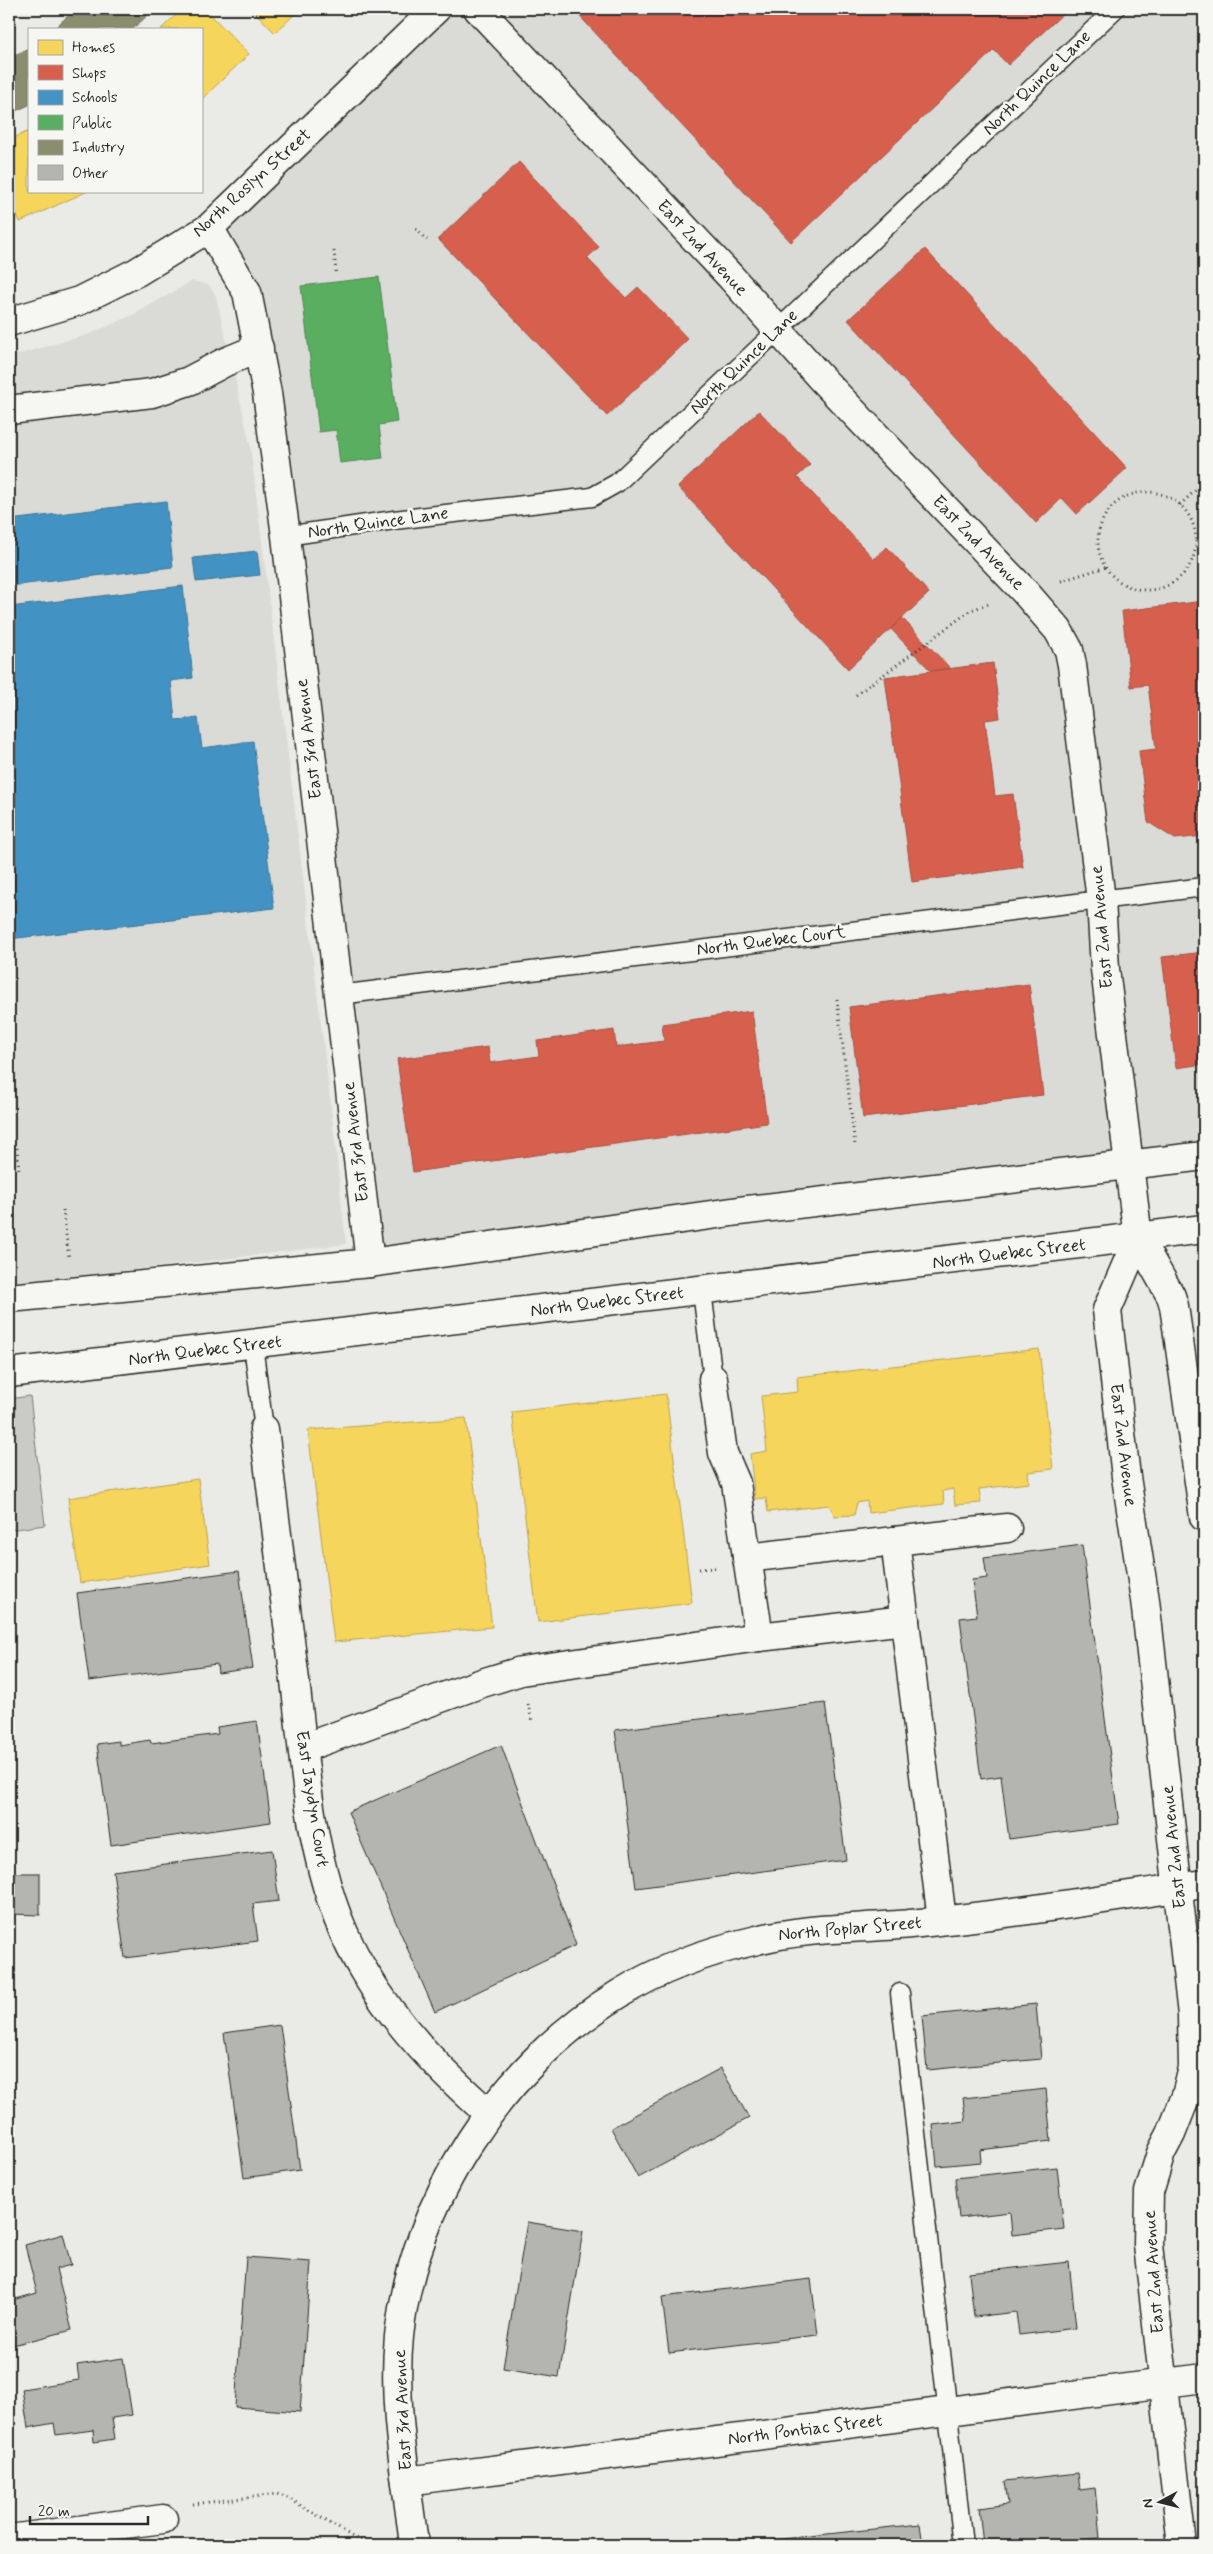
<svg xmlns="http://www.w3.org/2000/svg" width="1213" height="2554" font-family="Mynerve,sans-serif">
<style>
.built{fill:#dadad6}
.green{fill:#cacac7;stroke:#7a7a79}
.homes{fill:#f6d55c;stroke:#b9a24d}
.shops{fill:#d6604d;stroke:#a35043}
.schools{fill:#4393c3;stroke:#3c7495}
.public{fill:#5aae61;stroke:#4c8751}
.industry{fill:#8c8c6e;stroke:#6f6f5a}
.building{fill:#b4b4b1;stroke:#2b2b2b}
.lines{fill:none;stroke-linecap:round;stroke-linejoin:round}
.service-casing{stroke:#2b2b2b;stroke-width:21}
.minor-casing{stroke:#2b2b2b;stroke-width:31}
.tertiary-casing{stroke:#2b2b2b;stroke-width:31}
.secondary-casing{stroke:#2b2b2b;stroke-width:31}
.path{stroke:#2b2b2b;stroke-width:3;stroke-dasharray:1 4;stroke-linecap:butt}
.service{stroke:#f6f6f2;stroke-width:18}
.minor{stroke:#f6f6f2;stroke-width:28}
.tertiary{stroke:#f6f6f2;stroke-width:28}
.secondary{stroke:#f6f6f2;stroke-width:28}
.labels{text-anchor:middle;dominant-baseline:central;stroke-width:5;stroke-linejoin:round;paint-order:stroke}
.street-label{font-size:18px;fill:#2b2b2b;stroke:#f6f6f2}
</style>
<rect width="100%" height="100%" fill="#eaeae6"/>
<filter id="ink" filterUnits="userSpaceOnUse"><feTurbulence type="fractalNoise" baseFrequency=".02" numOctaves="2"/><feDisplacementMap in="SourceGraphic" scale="10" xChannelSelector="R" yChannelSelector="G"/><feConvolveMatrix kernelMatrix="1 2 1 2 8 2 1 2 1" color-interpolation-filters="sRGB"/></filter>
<g filter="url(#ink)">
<g class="built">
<path d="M436,9H1204V1156L370,1263L259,348L209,228Z"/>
<path d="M192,281L209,285L216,296L250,444L331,1106L346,1244L9,1285V357L90,334L135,314Z"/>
</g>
<path class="green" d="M30,1396L45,1525L9,1530V1399Z"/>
<g class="homes">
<path d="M182,9H205L249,54L201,100V29H161Z"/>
<path d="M252,9H300L275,33Z"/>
<path d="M29,131V191H88L20,222L9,196V140Z"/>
<path d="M1039,1349L1053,1469L1028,1472L1029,1483L979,1489L981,1503L955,1505L953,1489L943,1491L944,1504L868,1513L867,1501L857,1503L854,1515L835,1516L829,1505L768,1512L766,1498L755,1499L750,1454L767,1451L761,1396L798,1392L797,1377Z"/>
<path d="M666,1394L692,1603L538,1622L512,1412Z"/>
<path d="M466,1418L492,1627L334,1642L308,1430Z"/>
<path d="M198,1479L210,1564L80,1583L68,1498Z"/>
</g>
<g class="shops">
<path d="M573,9H1068L1008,65L994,50L791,242Z"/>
<path d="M519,162L599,247L587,258L626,298L638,287L688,339L607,416L438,239Z"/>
<path d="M925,249L1127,468L1077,514L1062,498L1036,523L848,320Z"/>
<path d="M759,411L810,465L797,477L874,559L887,547L929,593L848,669L678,487Z"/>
<path d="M1204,601V836L1175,839L1148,822L1139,751L1156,749L1148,685L1131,687L1122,611Z"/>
<path d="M902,618L950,668L931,671L891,629Z"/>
<path d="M993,663L1000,718L985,720L995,796L1013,794L1023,867L912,882L885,677Z"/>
<path d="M1204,952V1064L1176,1068L1162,957Z"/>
<path d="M1029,984L1043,1095L863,1118L849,1007Z"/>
<path d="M752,1011L767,1123L413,1172L397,1059L488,1047L490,1063L539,1056L537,1041L614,1030L616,1047L664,1041L662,1024Z"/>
</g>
<g class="schools">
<path d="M166,501L173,567L9,586V520Z"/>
<path d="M257,551L260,575L196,582L193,558Z"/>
<path d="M183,586L193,678L171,681L175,720L198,718L202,748L253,741L274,908L9,939V649L13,648L9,607Z"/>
</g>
<path class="public" d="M379,277L397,422L379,425L383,458L340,463L336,430L319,432L301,286Z"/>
<g class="industry">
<path d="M75,9H154L133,29H58L56,27Z"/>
<path d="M29,49V105L9,114V57Z"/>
</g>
<g class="building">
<path d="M1082,1545L1119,1824L1009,1839L1001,1776L981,1779L960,1618L977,1616L972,1580L987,1578L984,1558Z"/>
<path d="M239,1571L253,1668L218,1673L217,1664L89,1681L77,1593Z"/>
<path d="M825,1703L846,1860L636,1888L615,1730Z"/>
<path d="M257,1721L271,1822L111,1845L97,1744L119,1741V1745L150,1740L151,1743L218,1734L217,1727Z"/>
<path d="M501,1745L576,1945L435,2012L348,1812Z"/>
<path d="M272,1850L279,1901L253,1904L258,1941L125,1958L113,1871Z"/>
<path d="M9,1873H40V1915L9,1914Z"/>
<path d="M1036,2004L1041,2059L927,2070L922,2016Z"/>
<path d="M280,2025L300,2170L244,2178L224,2033Z"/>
<path d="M721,2068L749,2118L638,2178L611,2128Z"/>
<path d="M1046,2089L1051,2141L980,2150L981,2162L937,2166L933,2125L966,2121L963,2098Z"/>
<path d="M1057,2167L1064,2229L1012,2235L1010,2212L959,2218L955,2178Z"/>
<path d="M527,2222L583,2231L559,2377L503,2368Z"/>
<path d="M63,2234L71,2265L56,2269L72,2330L9,2346V2272L16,2299L37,2293L25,2245Z"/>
<path d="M246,2257L311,2262L300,2412L235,2407Z"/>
<path d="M1069,2262L1076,2328L1019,2335L1016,2312L974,2317L969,2273Z"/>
<path d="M811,2279L818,2335L669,2353L662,2297Z"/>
<path d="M123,2358L132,2415L112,2418L115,2439L94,2442L93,2430L56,2435L54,2423L28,2428L22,2389L79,2380L77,2365Z"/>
<path d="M1078,2473L1080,2490L1095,2488L1100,2538L1033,2545H983L979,2508L1008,2504L1005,2481Z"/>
<path d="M920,2524L923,2545H772V2540Z"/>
</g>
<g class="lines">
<g class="service-casing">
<g id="service">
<path d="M286,536L394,520L592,497L617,483L1115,9"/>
<path d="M339,995L1204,887"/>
<path d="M702,1291L713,1379"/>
<path d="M253,1345L264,1429"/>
<path d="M900,1993L963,2545"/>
</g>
</g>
<g class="minor-casing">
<g id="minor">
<path d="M478,9L730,276L819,376L1025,592L1058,630L1069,650L1072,665L1101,900L1105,969L1138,1238L1171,1296L1174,1306L1204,1517"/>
<path d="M209,228L247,292L267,393L286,536L370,1263"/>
<path d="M9,410L152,393L189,381L225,362L259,348"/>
<path d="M1138,1238L1107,1310L1126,1477L1145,1600L1192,2015L1193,2068L1186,2096L1171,2134L1161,2153L1149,2192L1148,2245L1182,2545"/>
<path d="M713,1379L723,1453L736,1483L759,1637"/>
<path d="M264,1429C275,1516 285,1602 296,1689C307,1785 312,1888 365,1973C398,2028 442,2072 489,2114"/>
<path d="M747,1558L895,1541"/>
<path d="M303,1748L482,1683L521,1671L759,1637L905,1620"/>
<path d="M942,1920L895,1541L1007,1528"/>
<path d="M406,2481L1204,2378"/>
<path d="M9,2539L163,2519"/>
<path d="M414,2545C406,2476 392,2406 399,2336C414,2199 502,2065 619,1994C661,1968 709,1951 757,1940C807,1927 859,1929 910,1924C1008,1915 1107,1898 1204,1884"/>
</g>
</g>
<g class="tertiary-casing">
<path id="tertiary" d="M9,322L79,301L137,272L209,228L436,9"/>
</g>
<g class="secondary-casing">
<g id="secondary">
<path d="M9,1298L370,1263L739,1211L1204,1156"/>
<path d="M9,1373L1204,1229"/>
</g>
</g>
<g class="path">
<path d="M416,229L427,240"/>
<path d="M334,251L336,272"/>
<circle cx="1147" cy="541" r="49"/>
<path d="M1180,505L1204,482"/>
<path d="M1061,581L1106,567"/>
<path d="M856,695L971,610L989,604"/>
<path d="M837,999L855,1145"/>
<path d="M17,1148L19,1171"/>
<path d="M63,1210L69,1259"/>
<path d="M699,1569L715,1568"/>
<path d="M528,1704L532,1721"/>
<path d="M193,2504L277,2494L290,2499L353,2537L373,2545"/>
</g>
<use href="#service" class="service"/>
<use href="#minor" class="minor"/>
<use href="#tertiary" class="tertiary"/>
<use href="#secondary" class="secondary"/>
</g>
</g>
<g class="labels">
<g class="street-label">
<text transform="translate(1037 83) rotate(-44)">North Quince Lane</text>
<text transform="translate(252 183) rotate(-42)">North Roslyn Street</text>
<text transform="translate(702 248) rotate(47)">East 2nd Avenue</text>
<text transform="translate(744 362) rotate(-44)">North Quince Lane</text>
<text transform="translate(378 523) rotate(-8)">North Quince Lane</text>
<text transform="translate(978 543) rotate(46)">East 2nd Avenue</text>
<text transform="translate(309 739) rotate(-97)">East 3rd Avenue</text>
<text transform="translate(1102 927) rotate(-95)">East 2nd Avenue</text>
<text transform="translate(771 941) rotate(-7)">North Quebec Court</text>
<text transform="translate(356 1142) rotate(-97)">East 3rd Avenue</text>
<text transform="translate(1009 1254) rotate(-7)">North Quebec Street</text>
<text transform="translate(607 1302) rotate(-7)">North Quebec Street</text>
<text transform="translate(205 1351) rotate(-7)">North Quebec Street</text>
<text transform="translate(1123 1445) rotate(83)">East 2nd Avenue</text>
<text transform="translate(312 1799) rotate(81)">East Jaydyn Court</text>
<text transform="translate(1174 1847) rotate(-96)">East 2nd Avenue</text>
<text transform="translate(850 1929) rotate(-5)">North Poplar Street</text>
<text transform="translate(1154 2272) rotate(-94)">East 2nd Avenue</text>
<text transform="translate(403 2410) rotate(-93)">East 3rd Avenue</text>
<text transform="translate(805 2430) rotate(-7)">North Pontiac Street</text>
</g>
</g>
<rect width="1213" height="2554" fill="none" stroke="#f6f6f2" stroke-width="30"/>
<rect x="15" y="15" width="1183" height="2524" fill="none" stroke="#2b2b2b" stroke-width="2" filter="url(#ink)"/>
<rect x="28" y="28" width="175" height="165" fill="#f6f6f2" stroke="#a5a5a2"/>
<rect x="38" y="40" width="25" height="15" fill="#f6d55c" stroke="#a5a5a2"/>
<text x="72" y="52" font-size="15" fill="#2b2b2b">Homes</text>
<rect x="38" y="65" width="25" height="15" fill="#d6604d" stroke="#a5a5a2"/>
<text x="72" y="78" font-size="15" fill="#2b2b2b">Shops</text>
<rect x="38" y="90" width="25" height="15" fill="#4393c3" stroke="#a5a5a2"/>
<text x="72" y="102" font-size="15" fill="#2b2b2b">Schools</text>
<rect x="38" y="115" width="25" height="15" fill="#5aae61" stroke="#a5a5a2"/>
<text x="72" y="128" font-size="15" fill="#2b2b2b">Public</text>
<rect x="38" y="140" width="25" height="15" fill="#8c8c6e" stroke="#a5a5a2"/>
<text x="72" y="152" font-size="15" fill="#2b2b2b">Industry</text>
<rect x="38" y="165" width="25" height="15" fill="#b4b4b1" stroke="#a5a5a2"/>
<text x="72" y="178" font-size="15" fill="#2b2b2b">Other</text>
<g transform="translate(1160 2502) rotate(263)" stroke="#f6f6f2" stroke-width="4" paint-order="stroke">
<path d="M0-4L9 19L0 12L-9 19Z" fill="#2b2b2b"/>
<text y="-8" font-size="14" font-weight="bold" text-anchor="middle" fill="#2b2b2b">N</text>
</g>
<path d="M30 2516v8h118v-8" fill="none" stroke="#2b2b2b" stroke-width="2.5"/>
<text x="38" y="2516" font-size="15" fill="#2b2b2b" stroke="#f6f6f2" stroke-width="4" paint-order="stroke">20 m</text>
</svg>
